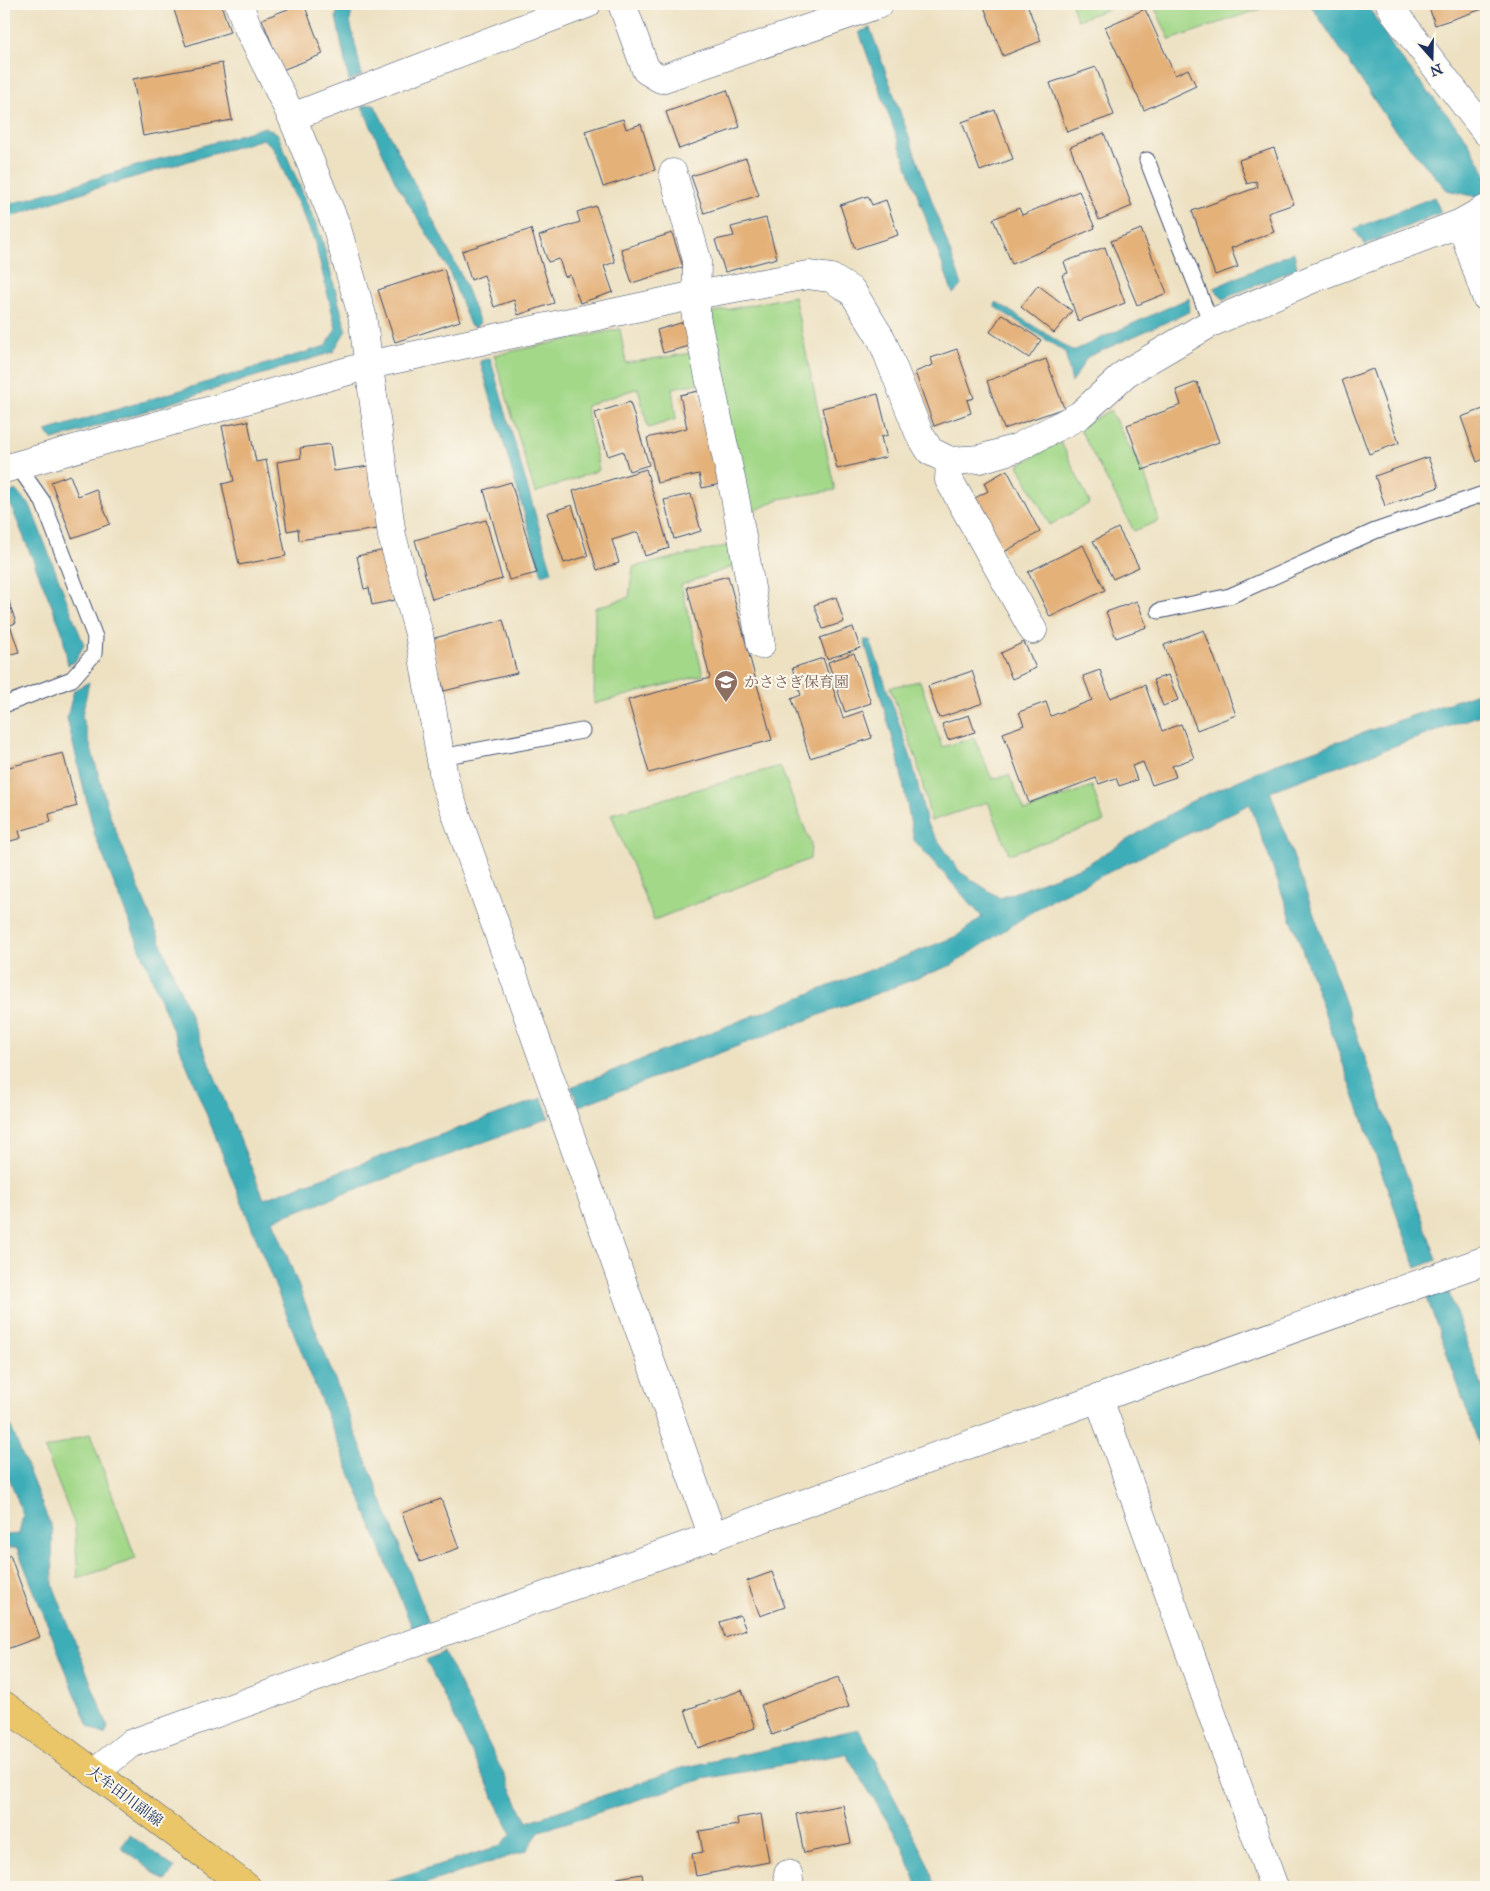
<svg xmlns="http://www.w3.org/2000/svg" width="1490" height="1891" font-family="'IM FELL Great Primer','Noto Serif JP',serif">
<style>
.green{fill:#a3d889;stroke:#5f8474}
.water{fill:#3daeb8;stroke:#2c6e8b}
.building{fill:#e4b179}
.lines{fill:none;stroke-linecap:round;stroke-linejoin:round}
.service-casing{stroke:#3a4a6d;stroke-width:17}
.minor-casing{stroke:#3a4a6d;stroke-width:29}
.primary-casing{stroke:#3a4a6d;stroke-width:29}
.service{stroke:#fff;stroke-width:15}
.minor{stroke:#fff;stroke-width:28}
.primary{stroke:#ebc669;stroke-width:28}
.labels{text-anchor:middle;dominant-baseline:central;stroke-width:4;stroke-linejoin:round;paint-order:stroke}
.education-label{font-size:15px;fill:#785e54;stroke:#fbf7ec;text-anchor:start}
.street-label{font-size:15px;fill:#1b2f5e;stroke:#fbf7ec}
</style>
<rect width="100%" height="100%" fill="#fbf7ec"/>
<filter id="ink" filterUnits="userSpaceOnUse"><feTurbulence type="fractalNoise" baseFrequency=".02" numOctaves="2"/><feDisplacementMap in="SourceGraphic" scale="10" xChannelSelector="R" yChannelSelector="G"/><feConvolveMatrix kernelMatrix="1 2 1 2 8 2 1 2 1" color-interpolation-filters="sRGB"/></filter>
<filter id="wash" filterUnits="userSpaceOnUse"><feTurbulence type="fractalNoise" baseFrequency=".0096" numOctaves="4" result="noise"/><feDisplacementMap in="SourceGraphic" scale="20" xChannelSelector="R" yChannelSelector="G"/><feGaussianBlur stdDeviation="1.12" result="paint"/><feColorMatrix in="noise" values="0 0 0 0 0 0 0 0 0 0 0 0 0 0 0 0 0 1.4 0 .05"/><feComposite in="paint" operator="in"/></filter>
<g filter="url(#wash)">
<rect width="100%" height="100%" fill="#ede1c2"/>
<g class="green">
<path d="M1072,4H1123L1077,20Z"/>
<path d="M1153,4H1274L1170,40Z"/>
<path d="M794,296L835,490L779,499L750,513L706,314Z"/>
<path d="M620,329L626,363L692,353L700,383L672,388L676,419L648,428L638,388L586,406L599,470L535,493L494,355Z"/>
<path d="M1110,410L1146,478L1159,521L1134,531L1079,428Z"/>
<path d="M1061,442L1090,503L1050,525L1018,465Z"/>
<path d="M734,544L738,565L681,585L703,675L594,704L595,608L629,597L633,567Z"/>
<path d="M920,681L942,747L974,738L992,779L1009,775L1025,811L1092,786L1104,822L1009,854L988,802L931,821L917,761L890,687Z"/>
<path d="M780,766L811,844L810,859L654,920L611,814Z"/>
<path d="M90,1434L136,1559L78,1578L75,1526L45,1449Z"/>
</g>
<g class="water">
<path d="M339,4H353L350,21L362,75L349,81L336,17Z"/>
<path d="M1310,4H1367L1395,51L1466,138L1486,174V216L1477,197L1447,190L1393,128Z"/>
<path d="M870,28L962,285L953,294L859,32Z"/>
<path d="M374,104L461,275L480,323L475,327L470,325L448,268L396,183L362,106Z"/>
<path d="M265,127L277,133L321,236L346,330L333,352L53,440L46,431L326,346L336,328L315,242L273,147L263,139L77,194L4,219V206Z"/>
<path d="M1434,197L1441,212L1365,245L1354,229Z"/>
<path d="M1294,252L1297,268L1223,299L1214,288Z"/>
<path d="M1189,298V312L1087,357L1072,383L1065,352L995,307L996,302L1073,351Z"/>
<path d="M490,358L552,572L542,575L480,361Z"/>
<path d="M15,490L30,505L84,645L75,661L68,665L62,631L7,496Z"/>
<path d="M864,640H870L912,761L927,824L960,872L1000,898L1084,866L1190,802L1280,762L1486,690V713L1270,791L1437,1260L1416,1268L1250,804L1047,902L952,965L579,1106L571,1087L957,936L982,917L914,840L897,753Z"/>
<path d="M89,682L82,716L110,816L264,1199L542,1098L549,1118L273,1220L429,1622L413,1630L95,836L67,718L74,690Z"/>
<path d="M1448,1290L1486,1398V1464L1427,1298Z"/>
<path d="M4,1410L52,1529L53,1585L108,1727L105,1735L88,1726L17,1548H4V1535L19,1534L23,1515L4,1464Z"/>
<path d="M444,1652L527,1822L682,1768L859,1729L930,1868L934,1887H918L902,1845L846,1754L703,1779L540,1831L526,1851L414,1887H367L499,1846L512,1834L426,1660Z"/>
<path d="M130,1835L175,1868L165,1881L121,1847Z"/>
</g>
<g id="blocks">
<g class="building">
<path d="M172,4H221L230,32L186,46Z"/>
<path d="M301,4H304L323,54L282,70L262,19Z"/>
<path d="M983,4H1027L1041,41L1003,56Z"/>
<path d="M1428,4H1486V8L1435,25Z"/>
<path d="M1145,9L1175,75L1188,69L1196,86L1144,110L1105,27Z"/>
<path d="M222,63L232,120L143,136L133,79Z"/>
<path d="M1096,67L1114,115L1067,132L1050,83Z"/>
<path d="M727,90L740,127L679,149L666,112Z"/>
<path d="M995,110L1013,159L980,171L962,122Z"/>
<path d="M623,119L626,129L641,124L655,170L603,187L585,131Z"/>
<path d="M1104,133L1132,206L1099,220L1070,147Z"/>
<path d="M1274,148L1294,204L1268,213L1274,232L1231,248L1238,267L1215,275L1192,211L1258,187L1256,181L1247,184L1239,160Z"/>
<path d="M746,158L759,195L704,213L691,176Z"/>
<path d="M1079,191L1095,228L1012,264L993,219L1019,208L1022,215Z"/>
<path d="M868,196L872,205L886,200L898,235L855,249L840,205Z"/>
<path d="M596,206L615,262L604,266L613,292L580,303L570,275L565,277L559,259L548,262L539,236L580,222L577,212Z"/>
<path d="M766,218L777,258L725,272L715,240L734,236L731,227Z"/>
<path d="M531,229L554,303L518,315L514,300L494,307L484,275L471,280L462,251Z"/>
<path d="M1141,229L1167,293L1137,305L1111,241Z"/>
<path d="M672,233L683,267L632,283L621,249Z"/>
<path d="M1105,247L1125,303L1078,321L1062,275L1068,273L1064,262Z"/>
<path d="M444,269L460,321L395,342L378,290Z"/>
<path d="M1038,285L1072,311L1054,333L1021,307Z"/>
<path d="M1002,314L1041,340L1029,358L990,332Z"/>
<path d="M684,322L690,346L663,353L657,330Z"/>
<path d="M957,349L974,398L967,400L971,413L934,426L915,372L933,365L931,358Z"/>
<path d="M1046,359L1064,408L1004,429L987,381Z"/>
<path d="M1373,369L1399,443L1369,454L1342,380Z"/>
<path d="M1197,382L1219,442L1143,470L1127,425L1181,405L1176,390Z"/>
<path d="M698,391L720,484L702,488L699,474L657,483L647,438L687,428L680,395Z"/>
<path d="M878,394L888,435L881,437L886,457L837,469L822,408Z"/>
<path d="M630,402L649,465L629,471L623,451L608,456L595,413Z"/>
<path d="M1486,408V458L1477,462L1461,417Z"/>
<path d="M248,421L256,462L266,460L286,556L239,565L222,484L234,481L222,426Z"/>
<path d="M330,444L334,471L369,466L378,529L299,540L298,529L287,531L277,462L301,458L300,448Z"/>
<path d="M1428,457L1439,487L1385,506L1375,476Z"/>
<path d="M646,469L669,548L645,556L638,532L612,540L619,563L597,570L573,491Z"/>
<path d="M1007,470L1040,532L1004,552L975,498L988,491L984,483Z"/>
<path d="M70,475L78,496L96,489L110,524L72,538L51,482Z"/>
<path d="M511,482L537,573L509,580L484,490Z"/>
<path d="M691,494L701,531L674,539L664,500Z"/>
<path d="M572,505L588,556L564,563L547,513Z"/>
<path d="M486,520L502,579L432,599L415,540Z"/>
<path d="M1118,528L1139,567L1113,579L1093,541Z"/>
<path d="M1083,545L1105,590L1050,617L1028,572Z"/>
<path d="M385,550L395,600L372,605L369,588L364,589L357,556Z"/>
<path d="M728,576L772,740L649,773L628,700L710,678L687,587Z"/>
<path d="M4,586L16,623L10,625L19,652L4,656Z"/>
<path d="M836,597L844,622L823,629L814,605Z"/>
<path d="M1137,601L1147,627L1116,638L1106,612Z"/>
<path d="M503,620L517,673L444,691L431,639Z"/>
<path d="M853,627L860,648L827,659L820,638Z"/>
<path d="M1204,630L1236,715L1197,730L1164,645Z"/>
<path d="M1024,642L1036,668L1012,679L1001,653Z"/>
<path d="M854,653L871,703L845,712L828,662Z"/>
<path d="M823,658L843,718L863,711L872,738L810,758L791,699L801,695L792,668Z"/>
<path d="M1100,670L1110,698L1145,685L1162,731L1181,724L1194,758L1172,766L1176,777L1152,785L1143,762L1132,766L1137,780L1119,786L1116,778L1099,784L1096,778L1029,803L1003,733L1024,725L1019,712L1046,702L1051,716L1092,700L1083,676Z"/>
<path d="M972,671L983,703L939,718L928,686Z"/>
<path d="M1168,675L1178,700L1163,706L1153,680Z"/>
<path d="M969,715L975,732L948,740L942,724Z"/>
<path d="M63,753L77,806L49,814L51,822L19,831L21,838L4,843V781L8,780L5,768Z"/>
<path d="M441,1499L459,1548L420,1562L402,1513Z"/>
<path d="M10,1555L40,1637L4,1650V1558Z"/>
<path d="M772,1572L785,1607L760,1616L747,1581Z"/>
<path d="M740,1615L746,1630L725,1638L720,1622Z"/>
<path d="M838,1677L849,1707L772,1735L761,1705Z"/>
<path d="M742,1690L755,1728L698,1748L685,1710Z"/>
<path d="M843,1805L851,1843L804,1853L796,1814Z"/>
<path d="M761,1814L769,1862L696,1876L692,1854L703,1852L699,1831L738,1825L737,1818Z"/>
<path d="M642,1874L644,1887H618L617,1878Z"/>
</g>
</g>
</g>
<g filter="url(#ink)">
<use href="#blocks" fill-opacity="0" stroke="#3a4a6d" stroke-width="1"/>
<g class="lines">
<g class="service-casing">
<g id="service">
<path d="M1147,160L1211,323"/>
<path d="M1159,611L1230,596L1375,531L1486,493"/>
<path d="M4,705L72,679L94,654L95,637L43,502L17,465"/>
<path d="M441,757L582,731"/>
</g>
</g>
<g class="minor-casing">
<g id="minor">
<path d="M239,4L248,28L292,117L336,225L362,315L392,536L419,634L445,783L713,1537"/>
<path d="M622,4L646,70L661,79L879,4"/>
<path d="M1390,4L1398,18L1486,132"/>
<path d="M292,117L587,4"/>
<path d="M673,173L697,260L696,317L735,497L761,645"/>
<path d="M1461,223L1486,297"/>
<path d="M950,461L949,480L1033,630"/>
<path d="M4,469L369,365L696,295L808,275L831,278L852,291L882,340L919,433L930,451L950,461L980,459L1017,448L1080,415L1126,373L1211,323L1317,277L1461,223L1486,209"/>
<path d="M1099,1399L1274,1887"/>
<path d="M94,1773L130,1744L1486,1260"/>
<path d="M788,1874L790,1887"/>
</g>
</g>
<g class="primary-casing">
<path id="primary" d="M4,1705L247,1887"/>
</g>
<use href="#service" class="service"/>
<use href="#minor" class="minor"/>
<use href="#primary" class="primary"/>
</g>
</g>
<defs>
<g id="school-pin" transform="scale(1.25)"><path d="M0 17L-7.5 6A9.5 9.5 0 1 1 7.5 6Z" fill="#8d6e63" stroke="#fbf7ec"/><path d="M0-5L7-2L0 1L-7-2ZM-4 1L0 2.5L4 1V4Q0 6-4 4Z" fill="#fff"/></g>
</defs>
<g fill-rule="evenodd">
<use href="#school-pin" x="726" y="682"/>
</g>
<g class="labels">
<g class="education-label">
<text x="744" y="682">かささぎ保育園</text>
</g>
<g class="street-label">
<text transform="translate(125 1796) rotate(37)">大牟田川副線</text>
</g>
</g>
<rect width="1490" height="1891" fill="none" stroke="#fbf7ec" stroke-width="20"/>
<g transform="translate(1432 58) rotate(160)" stroke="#fbf7ec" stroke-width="4" paint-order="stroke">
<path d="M0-4L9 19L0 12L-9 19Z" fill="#1b2f5e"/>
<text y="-8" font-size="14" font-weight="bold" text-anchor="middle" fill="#1b2f5e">N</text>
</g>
</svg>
